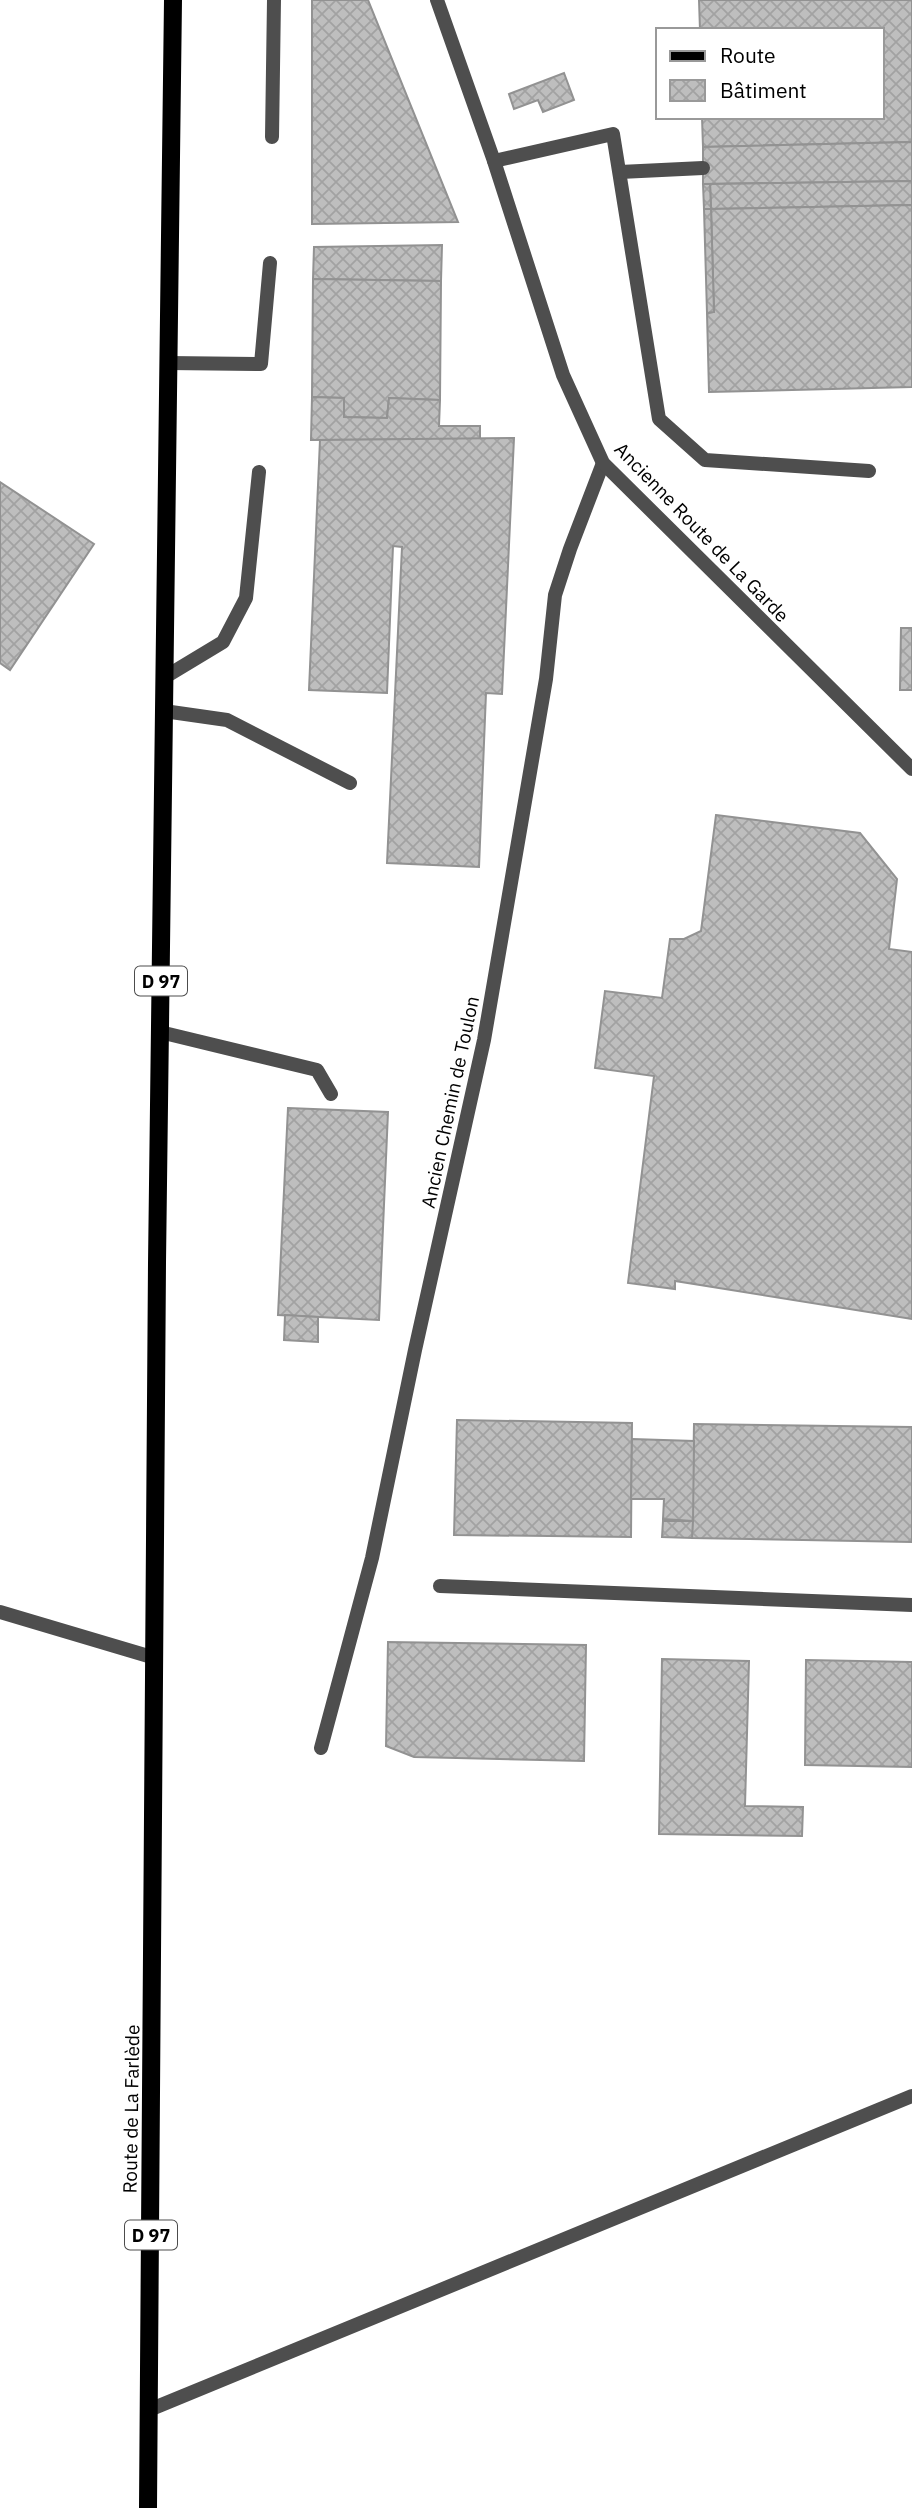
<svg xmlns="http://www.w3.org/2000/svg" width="912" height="2508" font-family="'IBM Plex Sans',sans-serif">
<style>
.building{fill:url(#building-cross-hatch);stroke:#929292;stroke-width:2}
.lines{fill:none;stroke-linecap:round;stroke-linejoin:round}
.lane{stroke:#4e4e4e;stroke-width:14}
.street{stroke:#4e4e4e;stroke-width:14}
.primary{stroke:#000;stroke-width:18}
.labels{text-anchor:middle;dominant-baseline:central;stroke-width:5;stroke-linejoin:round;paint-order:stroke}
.shield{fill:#fff;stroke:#4c4c4c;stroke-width:2}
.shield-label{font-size:18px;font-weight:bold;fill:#000}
.street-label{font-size:19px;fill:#000;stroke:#fff}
</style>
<defs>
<pattern id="building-cross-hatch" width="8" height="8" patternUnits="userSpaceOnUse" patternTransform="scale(1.75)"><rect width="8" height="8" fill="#bebebe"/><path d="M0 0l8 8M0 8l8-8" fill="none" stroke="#a2a2a2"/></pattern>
</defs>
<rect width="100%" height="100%" fill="#fff"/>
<g class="building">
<path d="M312,0H368L458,222L312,224Z"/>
<path d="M699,0H912V142L703,147L702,117H882V30H700Z"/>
<path d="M564,73L574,100L543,112L538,100L514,109L509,94Z"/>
<path d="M912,142V181L703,184V147Z"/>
<path d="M912,181V205L711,209L710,184Z"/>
<path d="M703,184H710L711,209H704Z"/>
<path d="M912,205V387L709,392L707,313L714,312L711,209Z"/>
<path d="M704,209H711L714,312L707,313Z"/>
<path d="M442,245L441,281L313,279L314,247Z"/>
<path d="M313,279L441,281L440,400L389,398L387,418L344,417V398L312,397Z"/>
<path d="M312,397L344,398V417L387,418L389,398L440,400L439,426H480V439L311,440Z"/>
<path d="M514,438L502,694L486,693L479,867L387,863L402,547L393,546L387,693L309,690L320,440Z"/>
<path d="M0,482L94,544L10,670L0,663Z"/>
<path d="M901,628H912V690H900Z"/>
<path d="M716,815L860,833L897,879L889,949L912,952V1319L675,1281V1289L628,1283L654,1076L595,1068L605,991L662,998L670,939H684L701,931Z"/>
<path d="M288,1108L388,1112L379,1320L278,1315Z"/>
<path d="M285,1315L318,1317V1342L284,1340Z"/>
<path d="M457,1420L632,1423L631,1537L454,1535Z"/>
<path d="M694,1424L912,1427V1542L692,1538Z"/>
<path d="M632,1439L694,1441L693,1521L663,1519L664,1499H631Z"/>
<path d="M663,1521H693L692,1538L662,1537Z"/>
<path d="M388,1642L586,1645L584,1761L414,1757L386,1746Z"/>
<path d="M662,1659L749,1661L745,1806L803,1807L802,1836L659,1834Z"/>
<path d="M806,1660L912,1662V1767L805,1765Z"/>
</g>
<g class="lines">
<g class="lane">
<path d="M272,137L274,0"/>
<path d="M494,161L613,134L659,419L705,460L869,471"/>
<path d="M620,172L703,168"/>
<path d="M168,363L261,364L270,263"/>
<path d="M165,677L223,642L246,598L259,472"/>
<path d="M164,711L227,720L350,783"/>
<path d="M160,1032L317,1070L331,1094"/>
<path d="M440,1586L912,1605"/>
<path d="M321,1748L372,1558L415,1350L484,1040L546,679L555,595L570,549L603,463"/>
<path d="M149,2410L912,2096"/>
</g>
<g class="street">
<path d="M437,0L494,161L563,375L603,463L912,769"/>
<path d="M0,1612L155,1658"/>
</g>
<path class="primary" d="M148,2508L157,1263L173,0"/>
</g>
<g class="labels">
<g class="shield">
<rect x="135" y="966.5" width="52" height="29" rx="5"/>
<rect x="125" y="2220.5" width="52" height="29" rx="5"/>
</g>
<g class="shield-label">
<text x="161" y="981">D 97</text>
<text x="151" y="2235">D 97</text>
</g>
<g class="street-label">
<text transform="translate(702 532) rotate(46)">Ancienne Route de La Garde</text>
<text transform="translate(450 1102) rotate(-78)">Ancien Chemin de Toulon</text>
<text transform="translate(131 2109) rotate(-89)">Route de La Farlède</text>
</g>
</g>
<rect x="656" y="28" width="228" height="91" fill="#ffffff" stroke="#999999" stroke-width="2"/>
<rect x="670" y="51" width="35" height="10" fill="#000000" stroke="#999999" stroke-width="2"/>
<text x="720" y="63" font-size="21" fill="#000000">Route</text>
<rect x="670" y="80" width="35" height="21" fill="url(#building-cross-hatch)" stroke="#999999" stroke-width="2"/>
<text x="720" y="98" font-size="21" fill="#000000">Bâtiment</text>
</svg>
